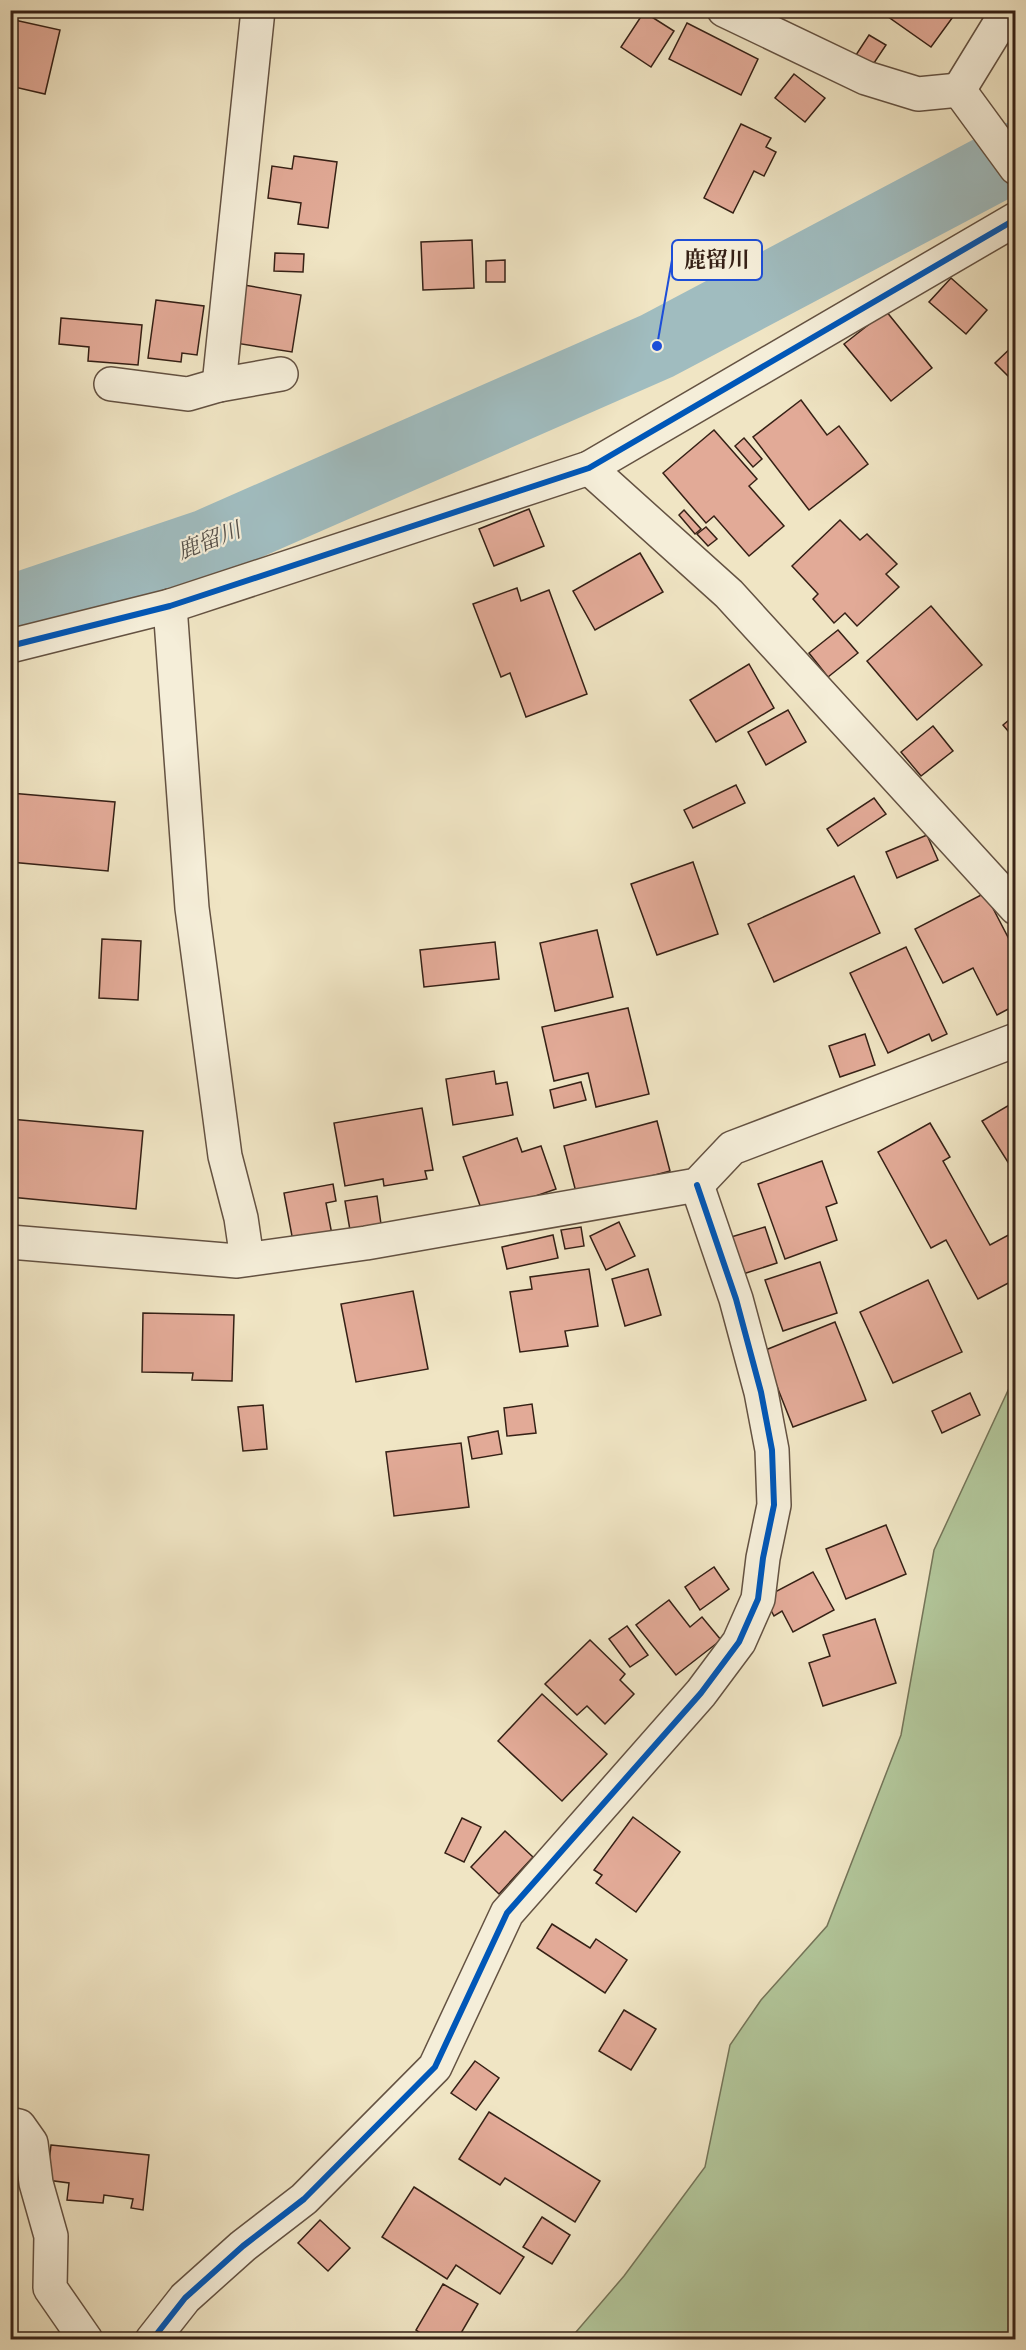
<svg xmlns="http://www.w3.org/2000/svg" width="1026" height="2350" font-family="Cardo,'Noto Serif JP',serif">
<style>
.green{fill:#b2c69a;stroke:#747458;stroke-width:1.5}
.lines{fill:none;stroke-linecap:round;stroke-linejoin:round}
.river{stroke:#a0bcbf;stroke-width:69}
.building{fill:#e2aa97;stroke:#362116;stroke-width:1.5}
.minor-casing{stroke:#645242;stroke-width:36}
.minor{stroke:#f5eed9;stroke-width:33}
.cycleway-casing{stroke:#f5eed9;stroke-width:10}
.cycleway{stroke:#0057b8;stroke-width:6}
.labels{text-anchor:middle;dominant-baseline:central;stroke-width:4.5;stroke-linejoin:round;paint-order:stroke}
.water-label{font-size:22px;font-style:italic;fill:#565049;stroke:#f5eed9}
.leader{fill:none;stroke:#1d4ed8;stroke-width:2}
.callout-dot{fill:#1d4ed8;stroke:#f5eed9;stroke-width:2}
.callout{fill:#f5eed9;stroke:#1d4ed8;stroke-width:2}
.callout-label{font-size:22px;text-anchor:middle;font-weight:bold;fill:#362116}
</style>
<rect width="100%" height="100%" fill="#f0e5c4"/>
<filter id="stains"><feTurbulence type="fractalNoise" baseFrequency=".00333" numOctaves="4"/><feColorMatrix values="0 0 0 0 .2 0 0 0 0 .09 0 0 0 0 .02 0 0 0 .5 -.17"/></filter>
<radialGradient id="worn" r=".72"><stop offset=".6" stop-color="#630" stop-opacity="0"/><stop offset="1" stop-color="#630" stop-opacity=".3"/></radialGradient>
<path class="green" d="M1015,1381V2339H570L624,2276L705,2167L730,2045L761,2000L827,1926L901,1735L934,1550L1011,1384Z"/>
<g class="lines">
<path class="river" d="M10,610L206,544L657,346L1016,156"/>
</g>
<g class="building">
<path d="M891,10H958L931,47L887,16Z"/>
<path d="M644,12L674,31L651,67L621,47Z"/>
<path d="M10,19L60,30L45,94L10,86Z"/>
<path d="M687,23L758,59L741,95L669,59Z"/>
<path d="M869,35L886,45L870,69L854,58Z"/>
<path d="M794,74L825,98L805,122L775,98Z"/>
<path d="M741,124L771,138L766,147L776,152L764,176L754,171L733,213L704,198Z"/>
<path d="M294,156L337,162L328,228L298,224L301,203L268,198L272,166L292,169Z"/>
<path d="M472,240L474,288L423,290L421,242Z"/>
<path d="M275,253L304,254L303,272L274,271Z"/>
<path d="M505,260V282H486V261Z"/>
<path d="M951,278L987,310L966,334L929,302Z"/>
<path d="M244,285L301,295L292,352L235,343Z"/>
<path d="M156,300L204,306L197,355L182,353L181,362L148,358Z"/>
<path d="M886,311L932,368L891,401L844,344Z"/>
<path d="M61,318L142,325L138,365L88,361L89,347L59,344Z"/>
<path d="M1016,343V384L995,363Z"/>
<path d="M801,400L827,435L839,426L868,464L809,510L753,437Z"/>
<path d="M714,430L757,479L749,486L784,526L749,556L714,516L706,523L663,473Z"/>
<path d="M744,438L762,459L753,467L735,446Z"/>
<path d="M529,509L544,546L494,566L479,529Z"/>
<path d="M684,510L701,529L695,534L679,515Z"/>
<path d="M840,520L860,540L867,534L897,564L886,574L899,587L857,626L845,613L834,623L813,599L818,594L792,566Z"/>
<path d="M706,527L717,539L708,546L697,534Z"/>
<path d="M640,553L663,592L595,630L573,591Z"/>
<path d="M517,588L521,601L549,590L587,694L526,717L510,673L501,677L473,604Z"/>
<path d="M931,606L982,665L917,720L867,661Z"/>
<path d="M838,630L858,653L828,677L809,653Z"/>
<path d="M749,664L774,708L716,742L690,700Z"/>
<path d="M788,710L806,742L766,765L748,732Z"/>
<path d="M1016,714V736L1014,738L1003,725Z"/>
<path d="M933,726L953,751L921,776L901,752Z"/>
<path d="M736,785L745,803L693,828L684,810Z"/>
<path d="M10,793L115,802L108,871L10,862Z"/>
<path d="M874,798L886,814L838,846L827,829Z"/>
<path d="M927,835L938,860L897,878L886,852Z"/>
<path d="M693,862L718,934L657,955L631,884Z"/>
<path d="M854,876L880,933L774,982L748,924Z"/>
<path d="M985,893L1009,939L1016,936V1005L997,1015L973,968L943,983L915,929Z"/>
<path d="M597,930L613,997L555,1011L540,943Z"/>
<path d="M102,939L141,941L138,1000L99,998Z"/>
<path d="M495,942L499,979L424,987L420,950Z"/>
<path d="M906,947L947,1034L932,1041L929,1034L888,1053L850,973Z"/>
<path d="M628,1008L649,1094L596,1107L588,1073L554,1081L542,1027Z"/>
<path d="M865,1034L875,1065L840,1077L829,1046Z"/>
<path d="M494,1071L496,1084L507,1082L513,1115L453,1125L446,1079Z"/>
<path d="M581,1082L586,1100L554,1108L550,1090Z"/>
<path d="M1016,1101V1175L982,1121Z"/>
<path d="M422,1108L433,1170L425,1171L427,1179L384,1186L383,1179L345,1186L334,1123Z"/>
<path d="M10,1119L143,1131L136,1209L10,1197Z"/>
<path d="M657,1121L670,1171L577,1196L564,1146Z"/>
<path d="M930,1123L950,1157L943,1161L990,1245L1014,1232L1016,1236V1279L978,1299L946,1240L931,1248L878,1152Z"/>
<path d="M517,1138L522,1152L541,1146L556,1189L483,1214L463,1157Z"/>
<path d="M822,1161L837,1203L826,1207L837,1240L785,1259L758,1184Z"/>
<path d="M333,1184L336,1201L326,1203L333,1240L294,1247L284,1193Z"/>
<path d="M377,1196L382,1231L351,1236L345,1201Z"/>
<path d="M619,1222L635,1256L606,1270L590,1236Z"/>
<path d="M581,1227L584,1246L565,1249L561,1230Z"/>
<path d="M765,1227L777,1263L743,1274L731,1237Z"/>
<path d="M553,1235L558,1258L507,1269L502,1247Z"/>
<path d="M820,1262L837,1313L783,1331L765,1280Z"/>
<path d="M589,1269L598,1326L565,1331L568,1346L520,1352L510,1292L532,1289L530,1277Z"/>
<path d="M648,1269L661,1315L625,1326L612,1279Z"/>
<path d="M928,1280L962,1352L893,1383L860,1312Z"/>
<path d="M413,1291L428,1369L356,1382L341,1304Z"/>
<path d="M143,1313L234,1315L232,1381L192,1380L193,1373L142,1372Z"/>
<path d="M835,1322L866,1400L793,1427L763,1351Z"/>
<path d="M970,1393L980,1415L942,1433L932,1411Z"/>
<path d="M532,1404L536,1433L507,1436L504,1408Z"/>
<path d="M263,1405L267,1449L243,1451L238,1407Z"/>
<path d="M498,1431L502,1454L472,1459L468,1437Z"/>
<path d="M461,1443L469,1507L394,1516L386,1452Z"/>
<path d="M886,1525L906,1574L846,1599L826,1549Z"/>
<path d="M714,1567L729,1589L700,1610L685,1587Z"/>
<path d="M813,1572L834,1610L793,1632L782,1611L774,1616L766,1601L773,1593Z"/>
<path d="M669,1600L690,1627L702,1617L721,1640L676,1675L636,1625Z"/>
<path d="M875,1619L896,1683L823,1706L809,1663L830,1656L823,1635Z"/>
<path d="M627,1626L648,1655L630,1667L609,1639Z"/>
<path d="M590,1640L625,1674L620,1680L634,1694L605,1724L587,1706L577,1715L545,1684Z"/>
<path d="M542,1694L607,1754L562,1801L498,1741Z"/>
<path d="M633,1817L680,1852L636,1912L596,1883L602,1875L594,1870Z"/>
<path d="M462,1818L481,1827L464,1862L445,1853Z"/>
<path d="M505,1831L533,1857L499,1894L471,1867Z"/>
<path d="M552,1924L590,1948L596,1939L627,1960L605,1993L537,1948Z"/>
<path d="M624,2010L656,2029L631,2070L599,2051Z"/>
<path d="M475,2061L499,2078L476,2110L451,2093Z"/>
<path d="M489,2112L600,2181L575,2222L505,2178L500,2185L459,2159Z"/>
<path d="M51,2145L149,2155L143,2210L131,2208L133,2199L104,2195L103,2203L67,2200L69,2183L47,2180Z"/>
<path d="M414,2187L524,2257L500,2294L456,2265L447,2279L382,2237Z"/>
<path d="M542,2217L570,2235L552,2264L523,2247Z"/>
<path d="M320,2220L350,2248L328,2271L298,2243Z"/>
<path d="M443,2284L478,2304L457,2340H431L416,2330Z"/>
</g>
<g class="lines">
<g class="minor-casing">
<g id="minor">
<path d="M724,10L866,78L918,94L959,90"/>
<path d="M959,90L1016,168"/>
<path d="M959,90L1008,10"/>
<path d="M111,384L188,394L219,385L281,374"/>
<path d="M219,385L258,10"/>
<path d="M589,468L729,594L1016,908"/>
<path d="M170,606L192,908L225,1156L241,1218L247,1259"/>
<path d="M10,646L170,606L589,468L1016,219"/>
<path d="M10,1242L237,1261L366,1243L697,1185L732,1148L1016,1040"/>
<path d="M10,2124L19,2126L31,2143L36,2183L51,2236L50,2288L86,2340"/>
<path d="M152,2340L185,2298L243,2246L304,2199L435,2067L507,1913L701,1693L739,1642L758,1599L763,1558L774,1505L772,1450L761,1392L736,1299L697,1185"/>
</g>
</g>
<use href="#minor" class="minor"/>
<g class="cycleway-casing">
<g id="cycleway">
<path d="M10,646L170,606L589,468L1016,219"/>
<path d="M152,2340L185,2298L243,2246L304,2199L435,2067L507,1913L701,1693L739,1642L758,1599L763,1558L774,1505L772,1450L761,1392L736,1299L697,1185"/>
</g>
</g>
<use href="#cycleway" class="cycleway"/>
</g>
<g class="labels">
<g class="water-label">
<text transform="translate(209 541) rotate(-21)">鹿留川</text>
</g>
</g>
<path class="leader" d="M657 346L672 260"/>
<circle class="callout-dot" cx="657" cy="346" r="6"/>
<rect class="callout" x="672" y="240" width="90" height="40" rx="6"/>
<g class="callout-label">
<text x="717" y="267">鹿留川</text>
</g>
<rect width="1026" height="2350" fill="none" stroke="#f0e5c4" stroke-width="36"/>
<rect x="12" y="12" width="1002" height="2326" fill="none" stroke="#362116" stroke-width="3"/>
<rect x="18" y="18" width="990" height="2314" fill="none" stroke="#362116" stroke-width="1.5"/>
<rect width="100%" height="100%" filter="url(#stains)"/>
<rect width="100%" height="100%" fill="url(#worn)"/>
</svg>
